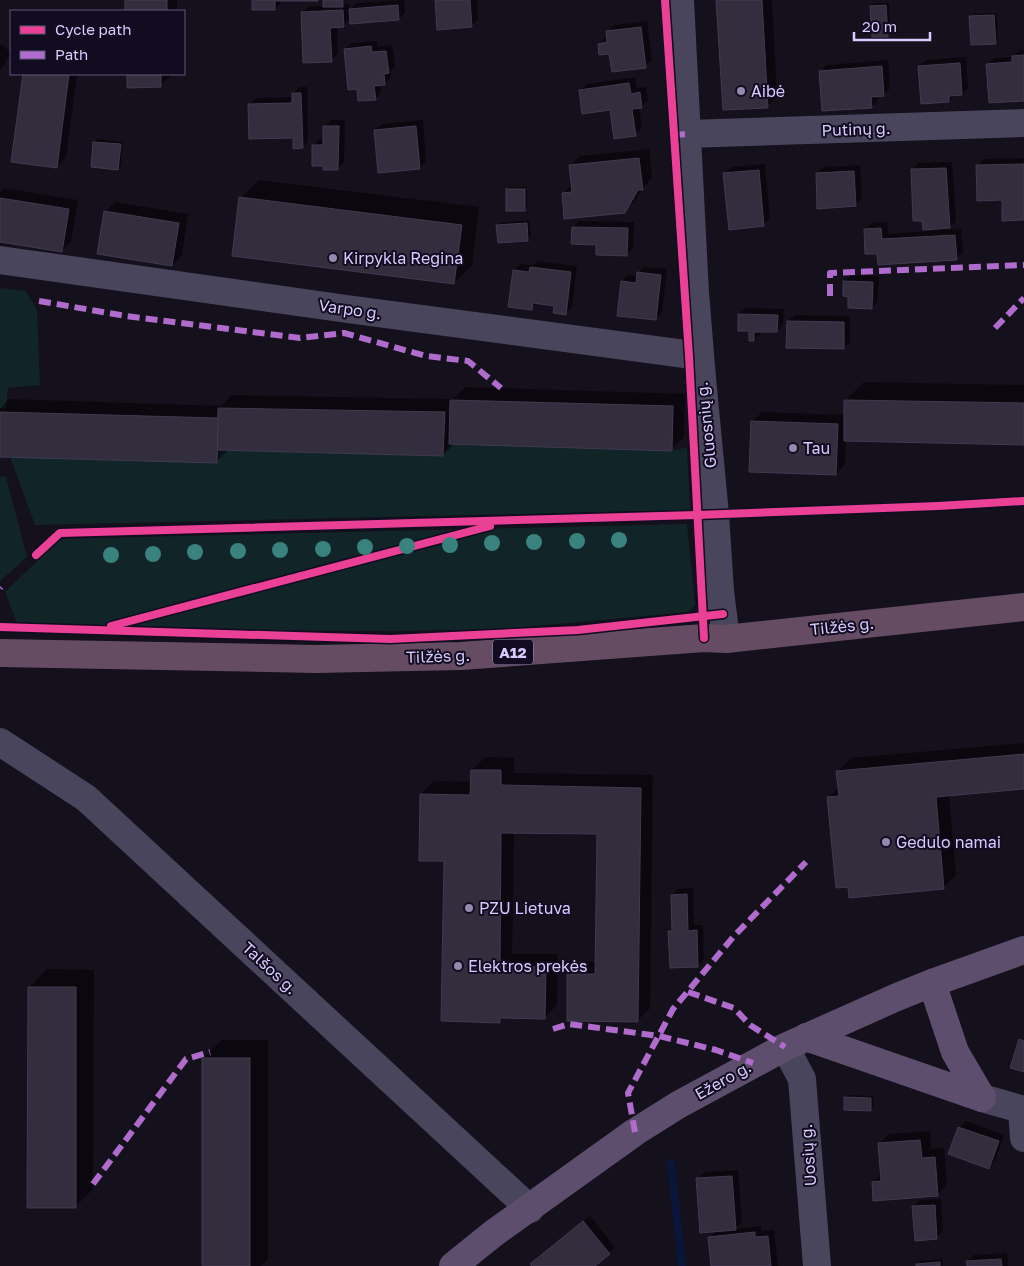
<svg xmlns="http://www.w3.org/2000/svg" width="1024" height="1266" font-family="'Golos Text',sans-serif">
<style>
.green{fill:#112528}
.shadow{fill:#0007}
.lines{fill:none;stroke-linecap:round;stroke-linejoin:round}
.stream{stroke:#0a153a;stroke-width:8}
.building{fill:#322e3e;stroke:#413a50}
.minor{stroke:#49455d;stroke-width:28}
.major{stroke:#5e4e6e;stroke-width:28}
.highway{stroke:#664c63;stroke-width:28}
.quiet{stroke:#b06ccc;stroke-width:6;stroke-dasharray:12 6;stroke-linecap:butt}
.cycleway-casing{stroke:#120c20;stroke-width:11}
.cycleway{stroke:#ea4096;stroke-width:8}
.tree{fill:#39827d}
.poi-dot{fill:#938ab0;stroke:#120c20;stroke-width:2}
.labels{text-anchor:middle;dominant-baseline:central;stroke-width:4;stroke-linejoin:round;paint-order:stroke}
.shield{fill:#120c20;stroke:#9c92bc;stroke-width:1}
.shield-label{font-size:15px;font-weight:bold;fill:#d7cbff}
.poi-label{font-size:16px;fill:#d7cbff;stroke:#120c20;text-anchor:start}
.street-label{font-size:16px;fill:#d7cbff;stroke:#120c20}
</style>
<rect width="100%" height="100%" fill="#14101c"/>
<g class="green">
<path d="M0,288L26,291L37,310L40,385L8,388L6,409L0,408Z"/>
<path d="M449,444L672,451L687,447L690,510L35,525L10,457L217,450L443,456Z"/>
<path d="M0,476L6,477L27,557L0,581Z"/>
<path d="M687,524L695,605L689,612L502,629L395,631L205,630L17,623L5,592L60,539Z"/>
</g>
<g class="shadow">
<rect x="126" y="0" width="51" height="11"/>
<path d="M253,0H281V3L275,9Z"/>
<path d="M324,0H345L343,5L349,4V10L357,3L404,0L405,13L399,19L351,18L343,26H337L338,54L331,61L302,13L309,6H324Z"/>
<path d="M436,0H477L478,19L472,26Z"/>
<path d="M719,0H772L777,97L767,106Z"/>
<path d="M875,3H889L890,33L887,35L872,6Z"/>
<path d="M997,13L998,40L995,42L970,17L973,14Z"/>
<path d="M647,21L652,60L645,66L610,53L599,44L605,38L608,37V32L614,25Z"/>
<path d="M377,41L378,47L392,45L395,66L391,70V77L385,84H381V92L375,99L358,88L345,49L352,43Z"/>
<path d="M0,44L11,52V54L0,71Z"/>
<path d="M184,46H186V62L184,64Z"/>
<path d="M1019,50H1024V100L988,65L994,58L1013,57Z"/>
<path d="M966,57L968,88L962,94L955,95L949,101L919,66L926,60Z"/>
<path d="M888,60L890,88L884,95H878V100L872,107L821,71L827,65Z"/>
<path d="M24,74H77L66,157L56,167L13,161Z"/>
<path d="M128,74H171V76L161,85L128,86Z"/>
<path d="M635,77L637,88L646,87L648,100L642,106L639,107L642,128L635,134L612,109L580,90L587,84Z"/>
<path d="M299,87H307L308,141L302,147L294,137L250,104L256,98L293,97V94Z"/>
<path d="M331,120H345L344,162L338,169L314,146L320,139H324L325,127Z"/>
<path d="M423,120L426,161L420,168L375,130L382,124Z"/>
<path d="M98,139L123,142L121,166L118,169L95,142Z"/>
<path d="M649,149L652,178L643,188L634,202L624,212L563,194L572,184L570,166L580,156Z"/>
<path d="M1024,158V219L1003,199L977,166L983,159Z"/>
<path d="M952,162L956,221L947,230L961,229L963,252L956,258L879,252L865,229L872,223L887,222L888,234L940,230L912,170L918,163Z"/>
<path d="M765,164L770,219L763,225L725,174L731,167Z"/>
<path d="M860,165L862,199L856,205L817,173L823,167Z"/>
<path d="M259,180L479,207L472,265L454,283L241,198Z"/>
<path d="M510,187H527V207L524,210L507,190Z"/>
<path d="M4,188L78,200L71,241L62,251L0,241V193Z"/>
<path d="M115,202L188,214L182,255L172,265L105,212Z"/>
<path d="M529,220L531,237L528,240L497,226L500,223Z"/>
<path d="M579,221L634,222L633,248L627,254L597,243L573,228Z"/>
<path d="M538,261L577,266L572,307L566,313L555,305L538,303L532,308L510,306L514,270L521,264L533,265Z"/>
<path d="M644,267L667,269L662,312L656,319L622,281L628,275L637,276L638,273Z"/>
<path d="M851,275L879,276L878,301L872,308L850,295L844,282Z"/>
<path d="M746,308L784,309L783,325L777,331H760V334L754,340L750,330L739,314Z"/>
<path d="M795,315L850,316V342L843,348L788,321Z"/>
<path d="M864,382L1024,385V444L846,440L845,464L836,474L752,422L762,412L845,415L846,400Z"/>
<path d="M465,387L685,394L684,437L671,449L455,443L443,455L229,449L216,462L0,455V409L9,399L221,406L232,395L453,399Z"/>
<path d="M1024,743V788L949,794L956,875L943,888L849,885L829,797L839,787L838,771L851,758Z"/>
<path d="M485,757L514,758V773L653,775L650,1008L637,1021L568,974L581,961L596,962L598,833L514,832L512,954H558L557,1005L545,1017H503L499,1021L445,860L421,794L434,781L472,782V770Z"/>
<path d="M693,888L694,925H703L704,959L698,966L669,931L673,928L672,895L678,889Z"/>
<path d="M47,969L94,970L93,1189L75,1207L29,988Z"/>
<path d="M222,1040H268V1259L261,1266H203V1058Z"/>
<path d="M848,1095L874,1096L873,1107L870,1110L846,1098Z"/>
<path d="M966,1121L1004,1135L995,1161L988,1168L950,1154L959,1127Z"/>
<path d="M930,1131L931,1149L944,1148L947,1185L937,1195L873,1182L882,1174L879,1144L889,1134Z"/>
<path d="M738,1170L742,1222L735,1229L761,1226V1231L774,1230L778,1266H713L710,1237L717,1230L697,1179L704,1172Z"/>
<path d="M941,1199L943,1231L936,1238L914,1206L920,1200Z"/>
<path d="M590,1216L615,1247L609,1253L593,1266H533L538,1257Z"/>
<path d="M1007,1253L1008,1266H968V1262L974,1255Z"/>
<path d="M942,1259L943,1266H917L920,1261Z"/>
</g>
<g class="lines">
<path class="stream" d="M671,1163L682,1266"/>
</g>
<g class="building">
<rect x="125" y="0" width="42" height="11"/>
<path d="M252,0H318V1H275V10H252Z"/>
<rect x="323" y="0" width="20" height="7"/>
<path d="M435,0H470L472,27L437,30Z"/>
<path d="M716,0H762L768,108L723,110Z"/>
<path d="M398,5L399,20L350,24L349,9Z"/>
<path d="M886,5L888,37H872L870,6Z"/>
<path d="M343,10L344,27L330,28L332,62L303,63L301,12Z"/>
<path d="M994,15L996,44L971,45L969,16Z"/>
<path d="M641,27L646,68L612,72L609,54L599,55L598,44L607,42L606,31Z"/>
<path d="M371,46L372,52L386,51L389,73L384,74L385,85L374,86L376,100L358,101L357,89L348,90L344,49Z"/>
<path d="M1024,55V101L989,103L986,64L1012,62V56Z"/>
<path d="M960,63L962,95L949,96V102L921,104L918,66Z"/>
<path d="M882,66L884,96L871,97L872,108L822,111L819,71Z"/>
<path d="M23,74H69L57,168L11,162Z"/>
<path d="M127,74H161V87L127,88Z"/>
<path d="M629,83L631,94L640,92L642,108L632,109L636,136L614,139L610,110L582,114L579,90Z"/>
<path d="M292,93H301L303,148L293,149V138L249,139L248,104L292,103Z"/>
<path d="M323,126H339L338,170H323V166H312V145H323Z"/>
<path d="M416,126L420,169L378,173L374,130Z"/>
<path d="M93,142L121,144L118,170L91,167Z"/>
<path d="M639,158L643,190H638L625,213L564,219L562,193L572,192L569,165Z"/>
<path d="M1024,164V220L1002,221V200L977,201L976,165Z"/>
<path d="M946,168L950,228L923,230L922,221H913L911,169Z"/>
<path d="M759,170L764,226L729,230L723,173Z"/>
<path d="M854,171L856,206L817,209L816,173Z"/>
<rect x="506" y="189" width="19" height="22"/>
<path d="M239,197L462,225L454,284L232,256Z"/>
<path d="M0,198L69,209L62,252L0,242Z"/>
<path d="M104,211L179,223L172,266L97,254Z"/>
<path d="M527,223L528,241L498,243L496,225Z"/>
<path d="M572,227L628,228L627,256L596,255V245L571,244Z"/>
<path d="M881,228L882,239L955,235L957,260L878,265L877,254H865L864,229Z"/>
<path d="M530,267L571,272L566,315L553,313L554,306L533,303L532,310L508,307L513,270L529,272Z"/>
<path d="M637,272L661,275L656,320L617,316L621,281L636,283Z"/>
<path d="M843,281L873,282L872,309L848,308V297L843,296Z"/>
<path d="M738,314L778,315L777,332H754V341H749V331H738Z"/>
<path d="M787,321L844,322V349L786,348Z"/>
<path d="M450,400L673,406L672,451L449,444Z"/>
<path d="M844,400L1024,403V445L844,441Z"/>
<path d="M218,408L445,412L443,456L217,450Z"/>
<path d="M0,412L218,418L217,463L0,457Z"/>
<path d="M751,421L838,424L836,475L749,472Z"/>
<path d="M1024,754V789L936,797L944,889L849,898L848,887L836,888L827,797L839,796L836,771Z"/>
<path d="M471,770H501V785L641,788L638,1022L567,1021V974H595L597,834L501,833L500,966L546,967L545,1019L500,1018V1023L441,1021L444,861H419L420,794L470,795Z"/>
<path d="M687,894L688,931L697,930L698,967L670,968L668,931H672L671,895Z"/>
<path d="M28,987H76V1208H27Z"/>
<path d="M1019,1039L1024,1041V1072L1010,1068Z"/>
<rect x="202" y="1058" width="48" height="208"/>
<path d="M844,1097L871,1098V1111L844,1110Z"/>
<path d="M958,1127L999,1141L989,1169L948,1154Z"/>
<path d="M920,1140L922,1158L935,1157L938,1196L873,1201L872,1182L881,1181L878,1143Z"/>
<path d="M732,1176L736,1230L700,1233L696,1178Z"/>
<path d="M935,1205L937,1239L915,1241L912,1206Z"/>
<path d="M583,1221L610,1254L595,1266H532L530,1264Z"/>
<path d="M755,1232V1237L768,1236L771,1266H711L708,1237Z"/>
<path d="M1001,1259L1002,1266H967L966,1261Z"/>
<path d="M940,1262V1266H916V1264Z"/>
</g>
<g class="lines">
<g class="minor">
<path d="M680,0L695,293L702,378L715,514L720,591L726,639"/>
<path d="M688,134L1024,123"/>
<path d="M0,260L347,309L700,356"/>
<path d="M0,742L86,798L530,1209"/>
<path d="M785,1047L802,1079L817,1266"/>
<path d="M982,1098L1024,1110"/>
<path d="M1022,1110L1024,1138"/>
</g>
<g class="major">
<path d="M932,983L955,1052L982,1098"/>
<path d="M806,1037L982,1098"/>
<path d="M453,1266L494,1233L635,1132L678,1105L785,1047L897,997L932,983L1024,950"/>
</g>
<path class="highway" d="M0,653L316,659L461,656L704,638L726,639L1024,607"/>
<g class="quiet">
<path d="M673,135L688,134"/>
<path d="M830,296V273L1024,265"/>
<path d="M39,301L126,316L300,338L344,333L426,356L468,361L501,388"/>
<path d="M995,328L1024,298"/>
<path d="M0,588L1,587"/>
<path d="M688,992L734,1008L750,1025L785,1047"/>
<path d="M553,1029L569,1024L659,1036L716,1050L753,1063"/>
<path d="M635,1132L628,1093L673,1009L734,936L806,862"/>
<path d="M93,1184L186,1059L210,1052"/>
</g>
<g class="cycleway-casing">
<g id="cycleway">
<path d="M665,0L689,356L704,638"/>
<path d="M36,555L60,533L697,515L938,506L1024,501"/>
<path d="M111,626L490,526"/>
<path d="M0,627L390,639L578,630L723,614"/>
</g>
</g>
<use href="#cycleway" class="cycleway"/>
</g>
<g class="tree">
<circle cx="619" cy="540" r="8"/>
<circle cx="577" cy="541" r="8"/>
<circle cx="534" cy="542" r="8"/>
<circle cx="492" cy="543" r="8"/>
<circle cx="450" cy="545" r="8"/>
<circle cx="407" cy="546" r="8"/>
<circle cx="365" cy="547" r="8"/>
<circle cx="323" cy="549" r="8"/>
<circle cx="280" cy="550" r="8"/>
<circle cx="238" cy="551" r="8"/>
<circle cx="195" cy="552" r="8"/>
<circle cx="153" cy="554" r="8"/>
<circle cx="111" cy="555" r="8"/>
</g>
<g class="poi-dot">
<circle cx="741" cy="91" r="5"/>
<circle cx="333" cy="258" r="5"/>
<circle cx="793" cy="448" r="5"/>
<circle cx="886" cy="842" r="5"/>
<circle cx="469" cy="908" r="5"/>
<circle cx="458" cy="966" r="5"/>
</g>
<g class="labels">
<rect class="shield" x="493" y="639.5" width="40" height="25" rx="4"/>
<g class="shield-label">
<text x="513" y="652">A12</text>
</g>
<g class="poi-label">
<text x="751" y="91">Aibė</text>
<text x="343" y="258">Kirpykla Regina</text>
<text x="803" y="448">Tau</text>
<text x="896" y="842">Gedulo namai</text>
<text x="479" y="908">PZU Lietuva</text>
<text x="468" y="966">Elektros prekės</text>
</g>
<g class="street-label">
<text transform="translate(856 129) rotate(-2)">Putinų g.</text>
<text transform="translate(350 309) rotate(8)">Varpo g.</text>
<text transform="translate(706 425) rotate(-96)">Gluosnių g.</text>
<text transform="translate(842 626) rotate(-6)">Tilžės g.</text>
<text transform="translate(438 656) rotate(-2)">Tilžės g.</text>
<text transform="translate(270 968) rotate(43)">Talšos g.</text>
<text transform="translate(723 1080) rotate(-29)">Ežero g.</text>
<text transform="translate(808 1155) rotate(-94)">Uosių g.</text>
</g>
</g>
<rect x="10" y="10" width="175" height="65" fill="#120c20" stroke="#615879"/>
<rect x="20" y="26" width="25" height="8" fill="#ea4096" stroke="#615879"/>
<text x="55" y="35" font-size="15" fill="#d7cbff">Cycle path</text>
<rect x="20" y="51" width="25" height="8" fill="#b06ccc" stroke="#615879"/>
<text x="55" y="60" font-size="15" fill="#d7cbff">Path</text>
<path d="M854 32v8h76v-8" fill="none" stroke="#d7cbff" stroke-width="2.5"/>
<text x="862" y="32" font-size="15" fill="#d7cbff" stroke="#120c20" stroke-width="4" paint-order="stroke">20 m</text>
</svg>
